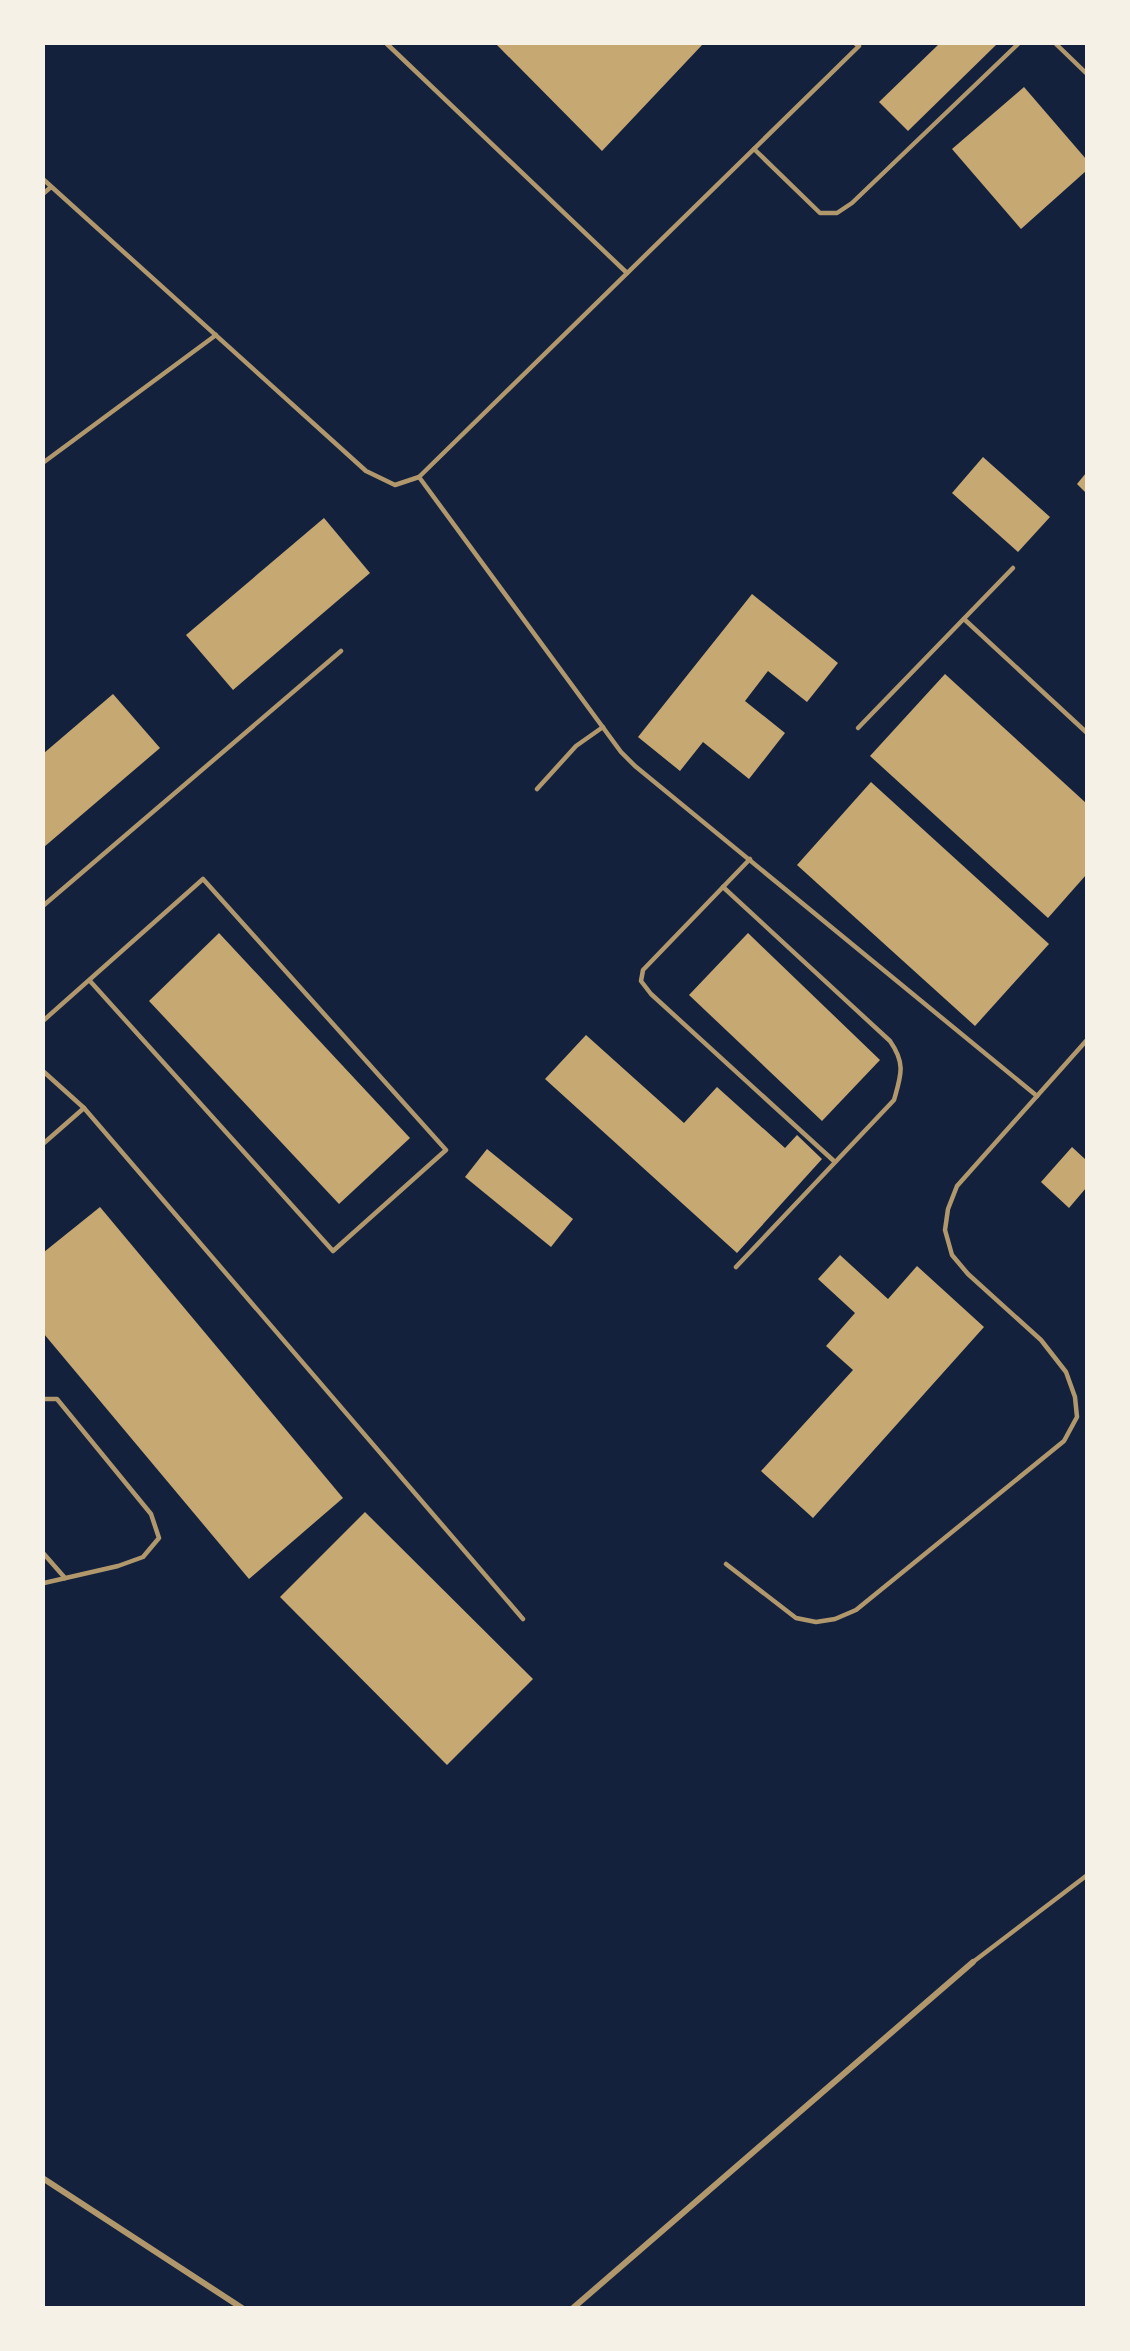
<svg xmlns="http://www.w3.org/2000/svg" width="1130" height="2351" font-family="Bitter,serif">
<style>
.building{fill:#c6a872}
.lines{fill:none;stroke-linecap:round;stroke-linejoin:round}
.service{stroke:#b1986c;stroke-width:4.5}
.minor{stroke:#b1986c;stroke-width:6}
</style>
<rect width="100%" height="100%" fill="#14213d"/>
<g class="building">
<path d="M496,44H703L602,151Z"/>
<path d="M939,44H997L908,131L879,102Z"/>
<path d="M1024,87L1086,159V171L1021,229L952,149Z"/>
<path d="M983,457L1050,517L1018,552L952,493Z"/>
<path d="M1086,473V493L1077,484Z"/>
<path d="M324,518L370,573L233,690L186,635Z"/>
<path d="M752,594L838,663L807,702L768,671L745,701L785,733L749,779L703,742L680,771L638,737Z"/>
<path d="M945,674L1086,803V875L1048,918L870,756Z"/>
<path d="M113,694L160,748L44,847V753Z"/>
<path d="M871,782L1049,944L975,1026L797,865Z"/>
<path d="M219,933L410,1138L339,1204L149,1001Z"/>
<path d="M748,933L880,1060L822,1121L689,995Z"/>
<path d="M586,1035L684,1123L717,1087L785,1148L797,1135L822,1159L737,1253L545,1079Z"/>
<path d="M1072,1147L1086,1160V1188L1069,1208L1041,1182Z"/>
<path d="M487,1149L573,1219L551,1247L465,1177Z"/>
<path d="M100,1207L343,1498L249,1579L44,1334V1252Z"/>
<path d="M840,1255L888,1299L917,1266L984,1327L813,1518L761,1471L853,1370L826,1346L855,1313L818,1279Z"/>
<path d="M365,1512L533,1679L447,1765L280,1597Z"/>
</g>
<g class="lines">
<g class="service">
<path d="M387,44L627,273"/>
<path d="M1056,44L1086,73"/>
<path d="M754,149L820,213H837L852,203L1018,44"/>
<path d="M44,180L366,471L395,485L419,477L859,46L856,44"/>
<path d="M44,193L51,187"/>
<path d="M44,462L216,335"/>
<path d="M419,477L621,752L635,766L1037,1096"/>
<path d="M964,619L1086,732"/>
<path d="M858,728L1013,568"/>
<path d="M537,789L576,746L603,727"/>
<path d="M750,859L643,970L641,981L651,994L835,1162"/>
<path d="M723,887L890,1041C906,1064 901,1075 894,1100L736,1267"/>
<path d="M44,905L341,651"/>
<path d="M44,1020L203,879L446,1150L333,1251L90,981"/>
<path d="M44,1072L84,1108"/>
<path d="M44,1143L84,1108L523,1619"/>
<path d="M44,1399H57L151,1514L159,1538L143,1557L118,1566L44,1583"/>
<path d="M44,1554L65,1578"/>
<path d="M726,1564L796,1618L816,1622L835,1619L856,1610L1064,1441L1077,1417L1075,1397L1066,1372L1041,1340L968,1274L952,1255L945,1230L948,1209L957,1186L1086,1041"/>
<path d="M973,1962L1086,1876"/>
</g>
<g class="minor">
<path d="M44,2179L242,2308"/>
<path d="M573,2308L973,1962"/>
</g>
</g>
<rect width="1130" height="2351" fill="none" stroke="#f6f1e7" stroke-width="90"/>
</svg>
